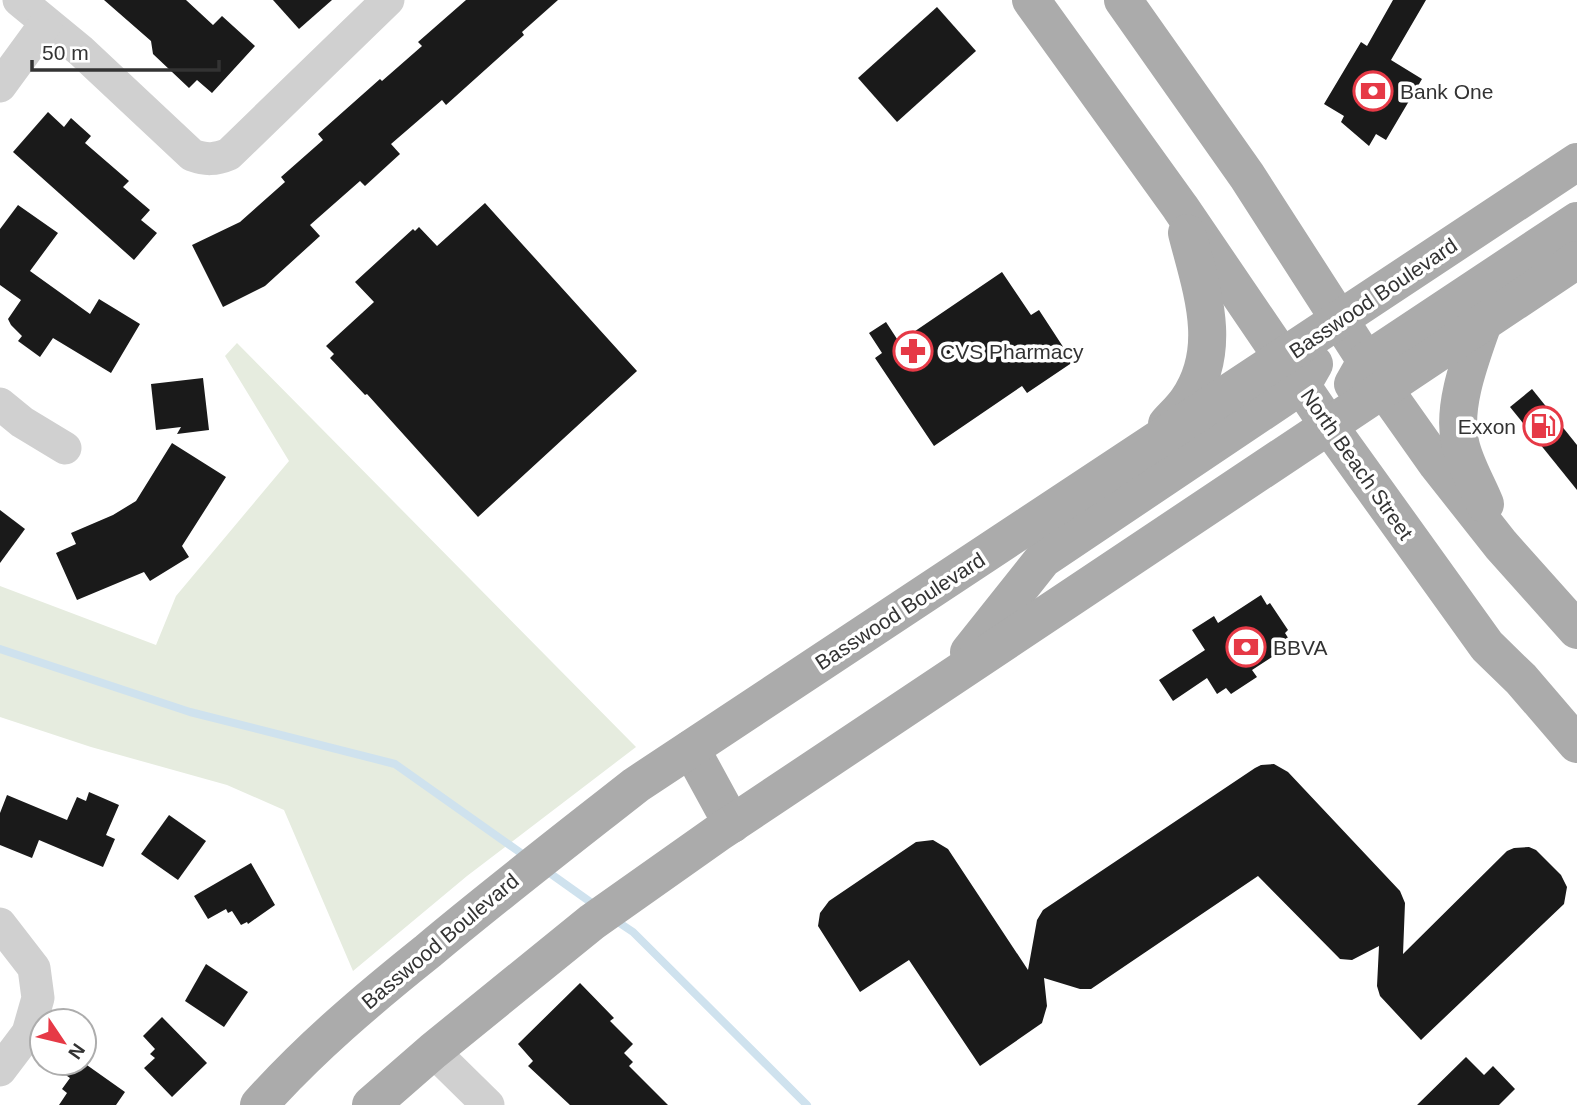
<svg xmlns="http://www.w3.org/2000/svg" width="1577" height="1105" font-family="Helvetica,sans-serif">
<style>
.green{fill:#e6ecdf}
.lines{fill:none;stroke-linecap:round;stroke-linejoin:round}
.stream{stroke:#cfe2ee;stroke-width:8}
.building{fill:#1a1a1a}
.minor{stroke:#d0d0d0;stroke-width:33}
.major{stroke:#ababab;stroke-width:38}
.labels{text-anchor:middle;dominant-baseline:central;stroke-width:7;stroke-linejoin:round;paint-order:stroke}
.poi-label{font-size:21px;fill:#333;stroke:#fff;text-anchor:start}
.street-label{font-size:21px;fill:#333;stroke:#fff}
</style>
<rect width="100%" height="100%" fill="#fff"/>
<path class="green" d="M237,343L636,747L467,876L353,971L284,810L227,785L91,747L0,717V586L156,645L176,596L289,461L225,356Z"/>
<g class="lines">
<g class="stream">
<path d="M0,649L190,712L395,764L528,858"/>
<path d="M544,869L596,906"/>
<path d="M615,920L633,932L807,1105"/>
</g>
</g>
<g class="building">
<path d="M104,0H186L213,25L222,16L255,46L212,93L197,80L189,88L153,54L151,41Z"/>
<path d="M273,0H332L299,29Z"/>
<path d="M466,0H558L522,32L524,35L446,105L442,100L391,144L400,154L365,186L360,181L310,225L320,236L265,286L223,307L192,245L240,222L285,182L281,177L323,140L318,134L380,79L382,81L422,46L418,42Z"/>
<path d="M1393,0H1426L1391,60L1422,79L1386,140L1376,134L1369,146L1341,122L1344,116L1324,104L1361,42L1367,46Z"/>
<path d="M937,7L976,51L897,122L858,78Z"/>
<path d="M48,112L64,127L71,118L91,136L85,143L129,181L123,187L150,210L141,220L157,233L134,260L13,152Z"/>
<path d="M485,203L637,371L478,517L367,394L365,395L330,358L334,354L326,346L374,302L355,282L413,229L415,231L419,227L437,246Z"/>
<path d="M18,205L58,233L30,271L90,314L99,299L140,324L111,373L53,338L40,357L18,341L22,336L11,325L8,319L21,300L0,285V229Z"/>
<path d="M1002,272L1031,315L1039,310L1073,362L1027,393L1022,386L934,446L875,358L882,353L869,333L886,322L899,342Z"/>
<path d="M203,378L209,430L177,434L181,427L156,430L151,384Z"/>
<path d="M1532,389L1577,445V490L1510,407Z"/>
<path d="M172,443L226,477L182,546L189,557L150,581L144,572L77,600L56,553L76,544L71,533L113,515L136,501Z"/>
<path d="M0,510L25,529L0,563Z"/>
<path d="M1261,595L1267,605L1270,603L1288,630L1285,633L1292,644L1252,670L1257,677L1231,694L1226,688L1217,694L1207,678L1173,701L1159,680L1205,650L1192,630L1214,616L1218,623Z"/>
<path d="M1274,764L1288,772L1400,891L1405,903L1403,954L1507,851L1514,848L1529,847L1536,850L1561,875L1567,887L1564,904L1421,1040L1380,996L1377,986L1379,946L1352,960L1340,959L1258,876L1091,989H1080L1044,978L1047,1006L1042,1023L980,1066L909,960L860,992L818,926L820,913L829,901L916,842L933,840L948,849L1028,970L1037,920L1043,910L1255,768L1261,765Z"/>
<path d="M89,792L119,805L106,835L115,839L103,867L39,840L32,858L0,845V813L7,795L67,820L77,797L86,801Z"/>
<path d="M169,815L206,841L178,880L141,854Z"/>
<path d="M251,863L275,905L248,924L247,922L241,925L232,911L228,913L226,909L208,919L194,896Z"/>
<path d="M206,964L248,992L224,1027L185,1001Z"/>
<path d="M580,983L614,1018L610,1021L633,1044L624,1053L633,1062L629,1066L668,1105H570L528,1066L533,1061L518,1044Z"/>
<path d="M162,1017L207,1063L172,1097L144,1068L155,1058L150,1054L155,1049L143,1036Z"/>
<path d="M1466,1057L1484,1075L1493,1066L1515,1089L1499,1105H1417Z"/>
<path d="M48,1063H84L125,1092L116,1105H59L67,1093L62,1089L70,1078Z"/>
</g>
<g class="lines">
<g class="minor">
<path d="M19,0L81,51L192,155C206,160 215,160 229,154L388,0"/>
<path d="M0,86L46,23"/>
<path d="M0,404L22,422L65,448"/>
<path d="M0,924L34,968L38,998L28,1033L0,1070"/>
<path d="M433,1051L488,1105"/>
</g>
<g class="major">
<path d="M1031,0L1180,207L1329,426L1487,646L1521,679L1577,744"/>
<path d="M1123,0L1247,176L1384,389L1437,464L1501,545L1577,630"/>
<path d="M1483,323C1471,358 1452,405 1460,442C1464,463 1477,484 1485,504"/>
<path d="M1353,384L1366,361L1577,221"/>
<path d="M1167,424C1174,416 1182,409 1188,400C1224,348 1201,288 1187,233"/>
<path d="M969,652L1043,559L1302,385L1314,364"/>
<path d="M691,749L732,824"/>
<path d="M259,1105C310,1048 368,999 428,951C496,894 566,840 636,785L1577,162"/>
<path d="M371,1105L433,1051L592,922L718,833L1577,260"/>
</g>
</g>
<defs>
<g id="bank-ring" transform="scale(2.0125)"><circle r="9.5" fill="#fff" stroke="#e63946" stroke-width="1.5"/><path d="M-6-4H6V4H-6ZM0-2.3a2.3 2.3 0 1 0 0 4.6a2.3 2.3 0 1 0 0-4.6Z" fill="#e63946"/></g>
<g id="pharmacy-ring" transform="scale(2.0125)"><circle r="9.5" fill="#fff" stroke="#e63946" stroke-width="1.5"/><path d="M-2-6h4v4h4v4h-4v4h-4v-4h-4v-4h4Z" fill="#e63946"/></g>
<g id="fuel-ring" transform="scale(2.0125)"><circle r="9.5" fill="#fff" stroke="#e63946" stroke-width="1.5"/><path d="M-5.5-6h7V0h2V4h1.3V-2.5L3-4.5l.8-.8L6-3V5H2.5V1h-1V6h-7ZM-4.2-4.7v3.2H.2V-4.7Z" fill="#e63946"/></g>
</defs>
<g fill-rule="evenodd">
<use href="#bank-ring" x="1373" y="91"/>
<use href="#pharmacy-ring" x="913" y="351"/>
<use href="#fuel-ring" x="1543" y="426"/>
<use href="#bank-ring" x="1246" y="647"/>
</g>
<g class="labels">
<g class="poi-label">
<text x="1400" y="91">Bank One</text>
<text x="940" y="351">CVS Pharmacy</text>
<text x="1516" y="426" text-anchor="end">Exxon</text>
<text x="1273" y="647">BBVA</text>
</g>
<g class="street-label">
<text transform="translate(1373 298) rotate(-34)">Basswood Boulevard</text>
<text transform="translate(1357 464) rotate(55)">North Beach Street</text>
<text transform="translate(900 611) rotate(-33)">Basswood Boulevard</text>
<text transform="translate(440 941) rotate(-40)">Basswood Boulevard</text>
</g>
</g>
<g transform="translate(63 1042) rotate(125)"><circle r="33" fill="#ffffff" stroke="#adadad" stroke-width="2"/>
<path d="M0-5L12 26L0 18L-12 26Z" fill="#e63946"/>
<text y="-10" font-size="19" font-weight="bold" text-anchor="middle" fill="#333333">N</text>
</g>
<path d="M32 60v10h187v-10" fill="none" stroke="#333333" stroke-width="3.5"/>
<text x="42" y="60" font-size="21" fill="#333333" stroke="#ffffff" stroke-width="5" paint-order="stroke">50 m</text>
</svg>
